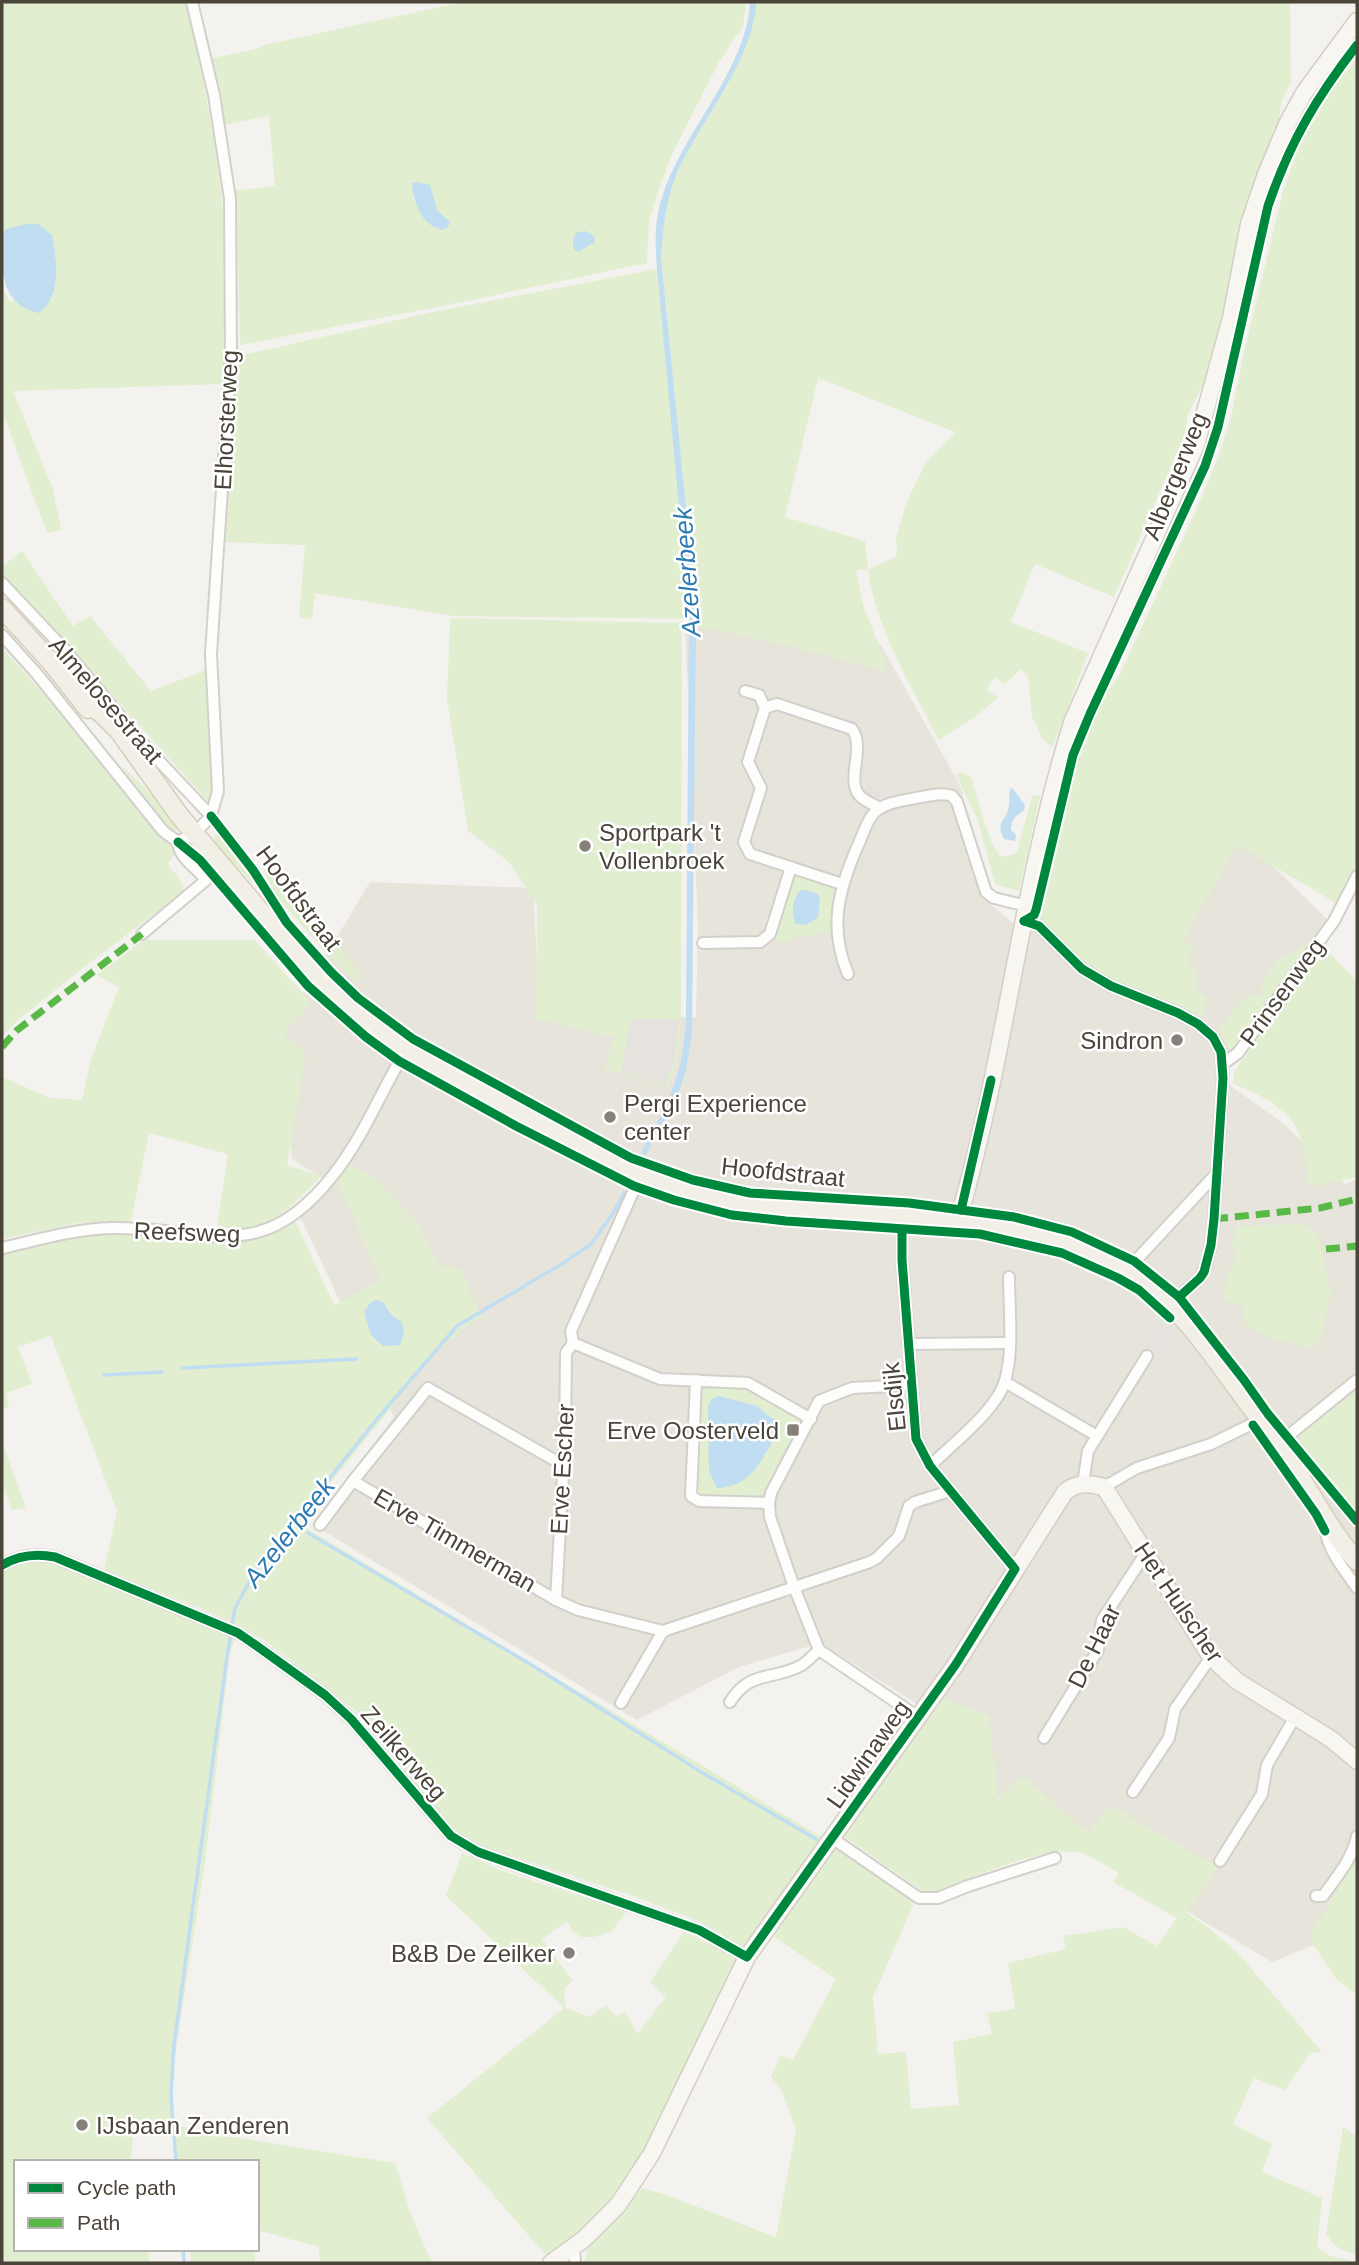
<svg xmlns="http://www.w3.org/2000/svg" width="1359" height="2265" font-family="Arial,sans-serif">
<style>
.residential{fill:#e7e4dc}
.green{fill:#e1eecf;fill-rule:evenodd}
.parking{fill:#e6e3df}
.water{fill:#c0ddf1}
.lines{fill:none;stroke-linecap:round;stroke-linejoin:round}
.stream{stroke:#c0ddf1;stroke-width:3.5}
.street-casing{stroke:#d2d0cb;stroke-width:14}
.secondary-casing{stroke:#d3cfc5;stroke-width:19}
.primary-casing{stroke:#d6cebb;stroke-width:21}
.street{stroke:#fdfdfc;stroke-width:10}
.secondary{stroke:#f7f6f1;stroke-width:16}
.primary{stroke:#f2efe6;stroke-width:18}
.quiet{stroke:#58b947;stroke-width:7;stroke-dasharray:14 7;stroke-linecap:butt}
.cycleway-casing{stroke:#fff;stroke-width:13}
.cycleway{stroke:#00873e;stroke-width:9}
.poi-dot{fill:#868178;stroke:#fff;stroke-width:2.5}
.labels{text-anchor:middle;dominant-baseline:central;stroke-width:5;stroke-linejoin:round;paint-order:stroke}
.street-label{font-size:24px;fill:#4b4439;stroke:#fff}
.poi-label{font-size:24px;fill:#4b4439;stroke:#fff;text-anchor:start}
.water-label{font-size:26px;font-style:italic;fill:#2e7ab2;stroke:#fff}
</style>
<rect width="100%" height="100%" fill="#f4f2ee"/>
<path class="residential" d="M685,625L857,645H881L962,789L963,813L979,885L991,905L1016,925L1041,857L1089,685L1333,925L1223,1064L1228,1084L1284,1124L1345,1184L1357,1179V1933L1321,1942L1272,1962L1003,1802L914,1702L820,1643L739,1667L637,1720L312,1524L394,1417L300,1216L330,1183L292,1159L280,1032L370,882L533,888L540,1018L696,1017L698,925Z"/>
<g class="green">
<path d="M2,2H187C205,87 223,173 227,261C229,302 226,343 223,384L13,391L53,489L61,530L47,533L4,416L2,417V288L10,302L55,281L56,257L52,235L6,229L2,235Z"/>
<path d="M463,2H746L743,26L720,60L673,152L660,186L649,221L647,263L443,306L240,345L237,225L233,191L275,186L269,116L223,125L209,59L259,48L264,45ZM432,193L437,210L450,222L440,228L431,225L412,197Z"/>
<path d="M756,2H1290L1291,82L1281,103L1279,121L1249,199L1235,252L1213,365L1188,414L1185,434L1114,597L1035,564L1011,622L1088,653L1053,747L1044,741L1032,717L1028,676L1021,669L1005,684L995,677L987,689L998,698L975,717L939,740C912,688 876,629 868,570H856L863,605L882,653L886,671L771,642L696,626L689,536L661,258C663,230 665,205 675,178C698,123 752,62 756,2ZM818,378L955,432L925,464L907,501L896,539L897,551L895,557L868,570L865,541L785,517Z"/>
<path d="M1357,58V865L1338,904L1237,845L1183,939L1194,946L1188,963L1197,972L1198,991L1208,1000L1201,1017C1167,998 1126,992 1095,970C1074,955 1057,935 1039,916C1054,850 1065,782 1093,720C1100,704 1106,691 1118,678L1194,515L1220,453L1232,412L1242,361L1283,191L1298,149L1329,93Z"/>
<path d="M657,269L692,619L453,616L315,593L312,619L299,617L305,545L222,542L238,356L433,312Z"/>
<path d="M22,551L73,626L90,616L151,691L206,670L214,800L213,807L2,573V567Z"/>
<path d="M450,618L682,623L681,1019L678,1057L668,1087L604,1069L614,1037L536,1019L537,905L509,862L468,831L447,698Z"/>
<path d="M2,648L109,766L177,851L168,863C172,874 185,878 183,892L83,968L19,1019L2,1036Z"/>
<path d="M120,764L179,821L177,831L167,829Z"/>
<path d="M959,773H964L971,778C977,794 990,851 1002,857L1017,853L1032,796L1040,795L1019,891L995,884L978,820L956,775Z"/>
<path d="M220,829L257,879L263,894L215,845V835Z"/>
<path d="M263,867L361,972L355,981L329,956L274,894Z"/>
<path d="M800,875L831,887C835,900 831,917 832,931L789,939L784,943L772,939L792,880Z"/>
<path d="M1315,938L1231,1052L1218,1030L1244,997L1262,995L1261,981L1282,958Z"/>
<path d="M144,940H254L310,1001L311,1004L283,1033L306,1054L287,1165L321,1176C304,1195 276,1224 250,1228C240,1229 228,1228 217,1228L228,1154L149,1133L131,1221L78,1223L2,1239V1077L50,1098L82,1100L91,1059L119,987L97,975Z"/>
<path d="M1324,947L1357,982V1177L1310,1187C1306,1170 1304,1143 1296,1127C1285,1107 1254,1091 1233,1084L1234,1073L1240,1063Z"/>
<path d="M346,1162L376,1178L416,1222L430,1251L442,1266L460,1268L481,1317L462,1329L432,1357L298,1523L823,1838L746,1949L699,1921L630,1895L478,1845L461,1836L439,1813L356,1711L264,1640L239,1625L205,1610L104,1570L117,1511L51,1336L18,1347L32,1384L6,1393L9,1407L2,1409V1250L74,1235L116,1232L237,1239L256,1238L294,1218L334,1305L382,1280L335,1179ZM387,1307L391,1314L371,1335L364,1317Z"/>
<path d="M1303,1223L1318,1234L1331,1293L1321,1338L1314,1348L1269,1338L1244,1323L1245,1306L1226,1302L1223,1296L1229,1268H1232L1235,1250L1232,1249L1235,1227Z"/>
<path d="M711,1388H740L795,1414L799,1423L796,1433L762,1494L756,1499L708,1497L697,1494L695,1485L700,1398L704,1390ZM718,1396L757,1406L781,1428L753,1472L709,1471L708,1406Z"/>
<path d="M1357,1392V1515L1316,1465L1298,1435L1321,1412Z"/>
<path d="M2,1442L25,1505V1508L12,1510L2,1483Z"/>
<path d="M39,1558L236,1637L230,1652L205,1862L173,2068L171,2123L201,2132L395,2163L410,2212L432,2263H320L319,2247L257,2230V2162H177L171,2123L149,2124V2130L133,2131L131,2162H16V2249H148L149,2263H2V1571L10,1566Z"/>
<path d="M938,1696L989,1716L998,1799L1022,1776L1087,1832L1111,1806L1218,1867L1187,1913L1210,1929L1238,1953L1322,2052L1310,2053L1285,2090L1254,2078L1233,2124L1272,2144L1262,2172L1322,2198L1317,2246C1327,2260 1345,2257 1357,2263H585L589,2243L629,2204L642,2188L664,2194L776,2237L796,2130L781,2089L771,2077L780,2056L793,2060L836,1979L773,1936L834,1846L914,1903L873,1997L878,2054L906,2052L911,2109L959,2105L953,2042L992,2034L987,2013L1015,2009L1008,1963L1066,1949L1063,1936L1123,1927L1157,1946L1177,1918L1113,1882L1119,1873C1107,1867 1093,1856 1080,1853C1047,1843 961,1882 928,1895L842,1835Z"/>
<path d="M1357,1851V1995L1337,1980L1309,1938L1327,1907Z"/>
<path d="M462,1853L505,1872L627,1911L611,1932L594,1937H581L573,1932L567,1921L542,1939L573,1981L564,1988L565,2008L590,2017L606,2005L616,2017L625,2011L637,2034L666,1997L650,1982L684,1932L724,1951L738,1961L642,2157L614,2200L584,2233L549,2259L427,2118L564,2008L446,1896Z"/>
<path d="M1343,2127L1357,2137V2254C1341,2251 1334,2247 1326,2233Z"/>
<path d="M190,2249H255V2263H191Z"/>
</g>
<g class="parking">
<path d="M868,784L890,792L887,800L865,794Z"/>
<path d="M837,962L841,980L850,979L852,988L829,992L824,964Z"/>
<path d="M631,1019H679L675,1058L666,1085L621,1072Z"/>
<path d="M1162,1318L1178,1337L1155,1358L1138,1346Z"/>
<path d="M958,1418L965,1426L938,1451L931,1443Z"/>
</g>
<g class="water">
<path d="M750,2H756C755,58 697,125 675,178C665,205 663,230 661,258L689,536L696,626L692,1032L686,1070L677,1097L645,1156L641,1153C669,1101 685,1073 686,1012L689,615L657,269C656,251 654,232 658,214C672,140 746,77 750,2Z"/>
<path d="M417,182L430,185L437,210L450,222L448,227L442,230C438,228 434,227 431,225C419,217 412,197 412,183Z"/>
<path d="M26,224H38L52,235C57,259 62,297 39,313C0,304 2,272 2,235L6,229Z"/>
<path d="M585,231L594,236L595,242L578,252L573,248V239L576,233Z"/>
<path d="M1010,788L1013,789L1025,805L1024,810C1017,816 1011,818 1011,830L1016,835L1015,841L1004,839C994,820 1007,822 1009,806C1010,800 1009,794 1010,788Z"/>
<path d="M801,890H805L818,894L820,899L818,918L805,925L796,924C791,914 792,898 801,890Z"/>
<path d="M376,1300C386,1301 384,1306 390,1313C393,1317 398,1319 402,1322L404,1333L400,1345L383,1346L371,1335L364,1312L371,1302Z"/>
<path d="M718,1396L757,1406L768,1416L778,1421L781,1428C762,1455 756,1486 717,1488L709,1471L708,1406L711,1400Z"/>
</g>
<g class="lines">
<g class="stream">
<path d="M182,1368L356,1359"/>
<path d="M104,1375L162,1372"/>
<path d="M308,1533L530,1664L701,1772L816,1839"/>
<path d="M176,2162L171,2095L174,2045L227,1657L235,1608L256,1570L377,1419L457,1326L565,1262L591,1244L612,1215L624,1193"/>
<path d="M183,2249L184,2263"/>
</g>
<g class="street-casing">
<g id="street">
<path d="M2,583L65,650L146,747L211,816"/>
<path d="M2,635L37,674L163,831L178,842"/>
<path d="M745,691L759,695L765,708"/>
<path d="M178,842L195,833L211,816L218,791L211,654L231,354L230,199L214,95L192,2"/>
<path d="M842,884L750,854L744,842L761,788L748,762L765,708L777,704L852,729C866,749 845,780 860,796C865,801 874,805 880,808"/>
<path d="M1024,921L1039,926L1082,969L1111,986L1178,1013L1198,1024L1213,1037L1221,1052L1223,1078L1214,1219L1211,1245L1206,1266L1200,1278L1170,1304"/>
<path d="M142,934L206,880C196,867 179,858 178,842"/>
<path d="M703,943L760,942L770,934L791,867"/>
<path d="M848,974C828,927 839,889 858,845C863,835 867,819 875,812C886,802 902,801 916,798C928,796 940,792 952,796L957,802L986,892L994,898L1027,906"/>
<path d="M1223,1064L1238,1053L1334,921L1357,876"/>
<path d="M902,1230V1260L916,1439L930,1466L1015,1569"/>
<path d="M2,1248C38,1240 74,1229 112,1228C209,1227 261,1268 334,1174C364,1136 381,1091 406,1050"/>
<path d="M1128,1269L1216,1174"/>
<path d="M573,1343L571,1331L641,1174"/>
<path d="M908,1344L1010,1343"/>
<path d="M696,1380L691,1496L699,1501L769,1503"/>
<path d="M1005,1382L1097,1436"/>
<path d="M911,1385L852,1388L819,1401L771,1493L769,1503L770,1517L794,1587L819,1650L918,1717"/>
<path d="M811,1419L748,1383L660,1379L573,1343L566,1353L565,1438L556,1600L578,1610L663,1631L870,1562L877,1558L899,1536L909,1506L915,1502L950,1491"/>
<path d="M1278,1444L1357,1380"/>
<path d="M930,1466C952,1444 996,1411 1005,1381C1014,1349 1009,1310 1009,1277"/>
<path d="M1083,1484L1088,1451L1147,1356"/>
<path d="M1104,1487L1137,1468L1211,1444L1260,1420"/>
<path d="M320,1525L353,1481"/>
<path d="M1326,1526C1324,1546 1346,1572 1357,1588"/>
<path d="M2,1565C19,1555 36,1553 55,1557L238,1633L254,1644L325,1695L351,1719L451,1836L478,1852L699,1930L747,1957"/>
<path d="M556,1600L353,1481L428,1388L563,1465"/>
<path d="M730,1702C750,1669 774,1681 802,1665C808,1661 813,1655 819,1650"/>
<path d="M621,1703L663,1631"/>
<path d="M1044,1738L1098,1650L1102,1620L1145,1554"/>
<path d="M1133,1792L1169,1738L1175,1709L1211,1657"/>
<path d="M832,1838L919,1898H938L968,1886L1055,1858"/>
<path d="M1220,1861L1262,1794L1267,1765L1295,1717"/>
<path d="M1316,1896H1323C1336,1878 1353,1858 1357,1836"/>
<path d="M574,2248L575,2263"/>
</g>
</g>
<g class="secondary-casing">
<g id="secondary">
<path d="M961,1222V1210C1007,1049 1022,880 1073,720L1196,445L1231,318L1249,224L1266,174L1288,122L1304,93L1357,21"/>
<path d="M551,2263L584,2239L618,2205L630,2187L652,2153L747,1957L956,1664L1065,1492C1077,1482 1090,1483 1104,1487L1211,1657L1237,1681L1331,1739L1357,1761"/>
</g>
</g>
<g class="primary-casing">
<g id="primary">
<path d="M2,608L51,662L88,709"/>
<path d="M83,699L103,715L119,731L179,815L304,963L335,995L385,1034L406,1050L629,1169L688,1191L734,1202L1020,1229C1057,1237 1096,1249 1129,1270C1175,1300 1207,1347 1239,1391C1258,1417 1277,1442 1295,1469C1315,1500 1332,1534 1357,1561"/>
</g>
</g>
<use href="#street" class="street"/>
<use href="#secondary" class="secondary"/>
<use href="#primary" class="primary"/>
<g class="quiet">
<path d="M2,1047L16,1031L142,934"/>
<path d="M1214,1219L1320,1208L1357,1199"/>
<path d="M1326,1249L1357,1246"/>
</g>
<g class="cycleway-casing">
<g id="cycleway">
<path d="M211,816L253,870L287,923L331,972L358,998L413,1039L631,1158L693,1180L750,1193L909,1203L1014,1217L1072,1232L1134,1261L1179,1297L1244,1380L1268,1414L1357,1521"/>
<path d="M178,842L200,860L308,986L366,1037L399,1061L516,1126L634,1186L674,1200L732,1215L786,1221L980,1234L1062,1253L1118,1278L1139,1290L1170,1318"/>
<path d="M1024,921L1034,915L1036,910L1073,755L1090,714L1205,466L1218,427L1268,206C1290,142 1316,98 1357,45"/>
<path d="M1024,921L1039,926L1082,969L1111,986L1178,1013L1198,1024L1213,1037L1221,1052L1223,1078L1214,1219L1211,1245L1204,1272L1200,1278L1179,1297"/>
<path d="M961,1210L991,1080"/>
<path d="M1253,1425L1316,1514L1325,1531"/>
<path d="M2,1565C19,1555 36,1553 55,1557L238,1633L254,1644L325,1695L351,1719L451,1836L478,1852L699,1930L747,1957L956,1664L1015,1569L930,1466L916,1439L902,1260V1230"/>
</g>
</g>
<use href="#cycleway" class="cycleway"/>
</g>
<g class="poi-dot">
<circle cx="585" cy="846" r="7"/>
<circle cx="1177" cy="1040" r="7"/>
<circle cx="610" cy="1117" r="7"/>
<rect x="786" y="1423" width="14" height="14" rx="3.5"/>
<circle cx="569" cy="1953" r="7"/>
<circle cx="82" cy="2125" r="7"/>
</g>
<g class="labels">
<g class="street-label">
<text transform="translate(226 420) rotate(-87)">Elhorsterweg</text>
<text transform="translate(1175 476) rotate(-68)">Albergerweg</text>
<text transform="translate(106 700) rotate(49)">Almelosestraat</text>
<text transform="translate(299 898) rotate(53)">Hoofdstraat</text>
<text transform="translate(1282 992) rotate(-54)">Prinsenweg</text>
<text transform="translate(783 1172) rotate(6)">Hoofdstraat</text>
<text transform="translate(187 1232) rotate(2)">Reefsweg</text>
<text transform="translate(894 1397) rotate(-96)">Elsdijk</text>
<text transform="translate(562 1469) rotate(-87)">Erve Escher</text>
<text transform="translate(455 1540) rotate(30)">Erve Timmerman</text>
<text transform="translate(1179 1602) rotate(56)">Het Hulscher</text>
<text transform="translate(1094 1646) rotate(-64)">De Haar</text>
<text transform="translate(404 1753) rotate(49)">Zeilkerweg</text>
<text transform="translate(868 1754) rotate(-55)">Lidwinaweg</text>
</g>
<g class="poi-label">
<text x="599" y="832">Sportpark 't<tspan x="599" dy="28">Vollenbroek</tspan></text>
<text x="1163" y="1040" text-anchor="end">Sindron</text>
<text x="624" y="1103">Pergi Experience<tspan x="624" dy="28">center</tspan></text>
<text x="779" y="1430" text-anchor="end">Erve Oosterveld</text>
<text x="555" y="1953" text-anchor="end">B&amp;B De Zeilker</text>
<text x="96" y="2125">IJsbaan Zenderen</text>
</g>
<g class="water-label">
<text transform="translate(687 572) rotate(-94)">Azelerbeek</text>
<text transform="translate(289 1532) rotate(-52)">Azelerbeek</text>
</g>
</g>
<rect width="1359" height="2265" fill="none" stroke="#4b4439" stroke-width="7"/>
<rect x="14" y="2160" width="245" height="91" fill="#ffffff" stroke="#b7b4b0" stroke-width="2"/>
<rect x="28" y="2183" width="35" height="10" fill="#00873e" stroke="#b7b4b0" stroke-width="2"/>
<text x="77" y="2195" font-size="21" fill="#4b4439">Cycle path</text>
<rect x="28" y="2218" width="35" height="10" fill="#58b947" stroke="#b7b4b0" stroke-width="2"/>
<text x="77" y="2230" font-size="21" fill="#4b4439">Path</text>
</svg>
